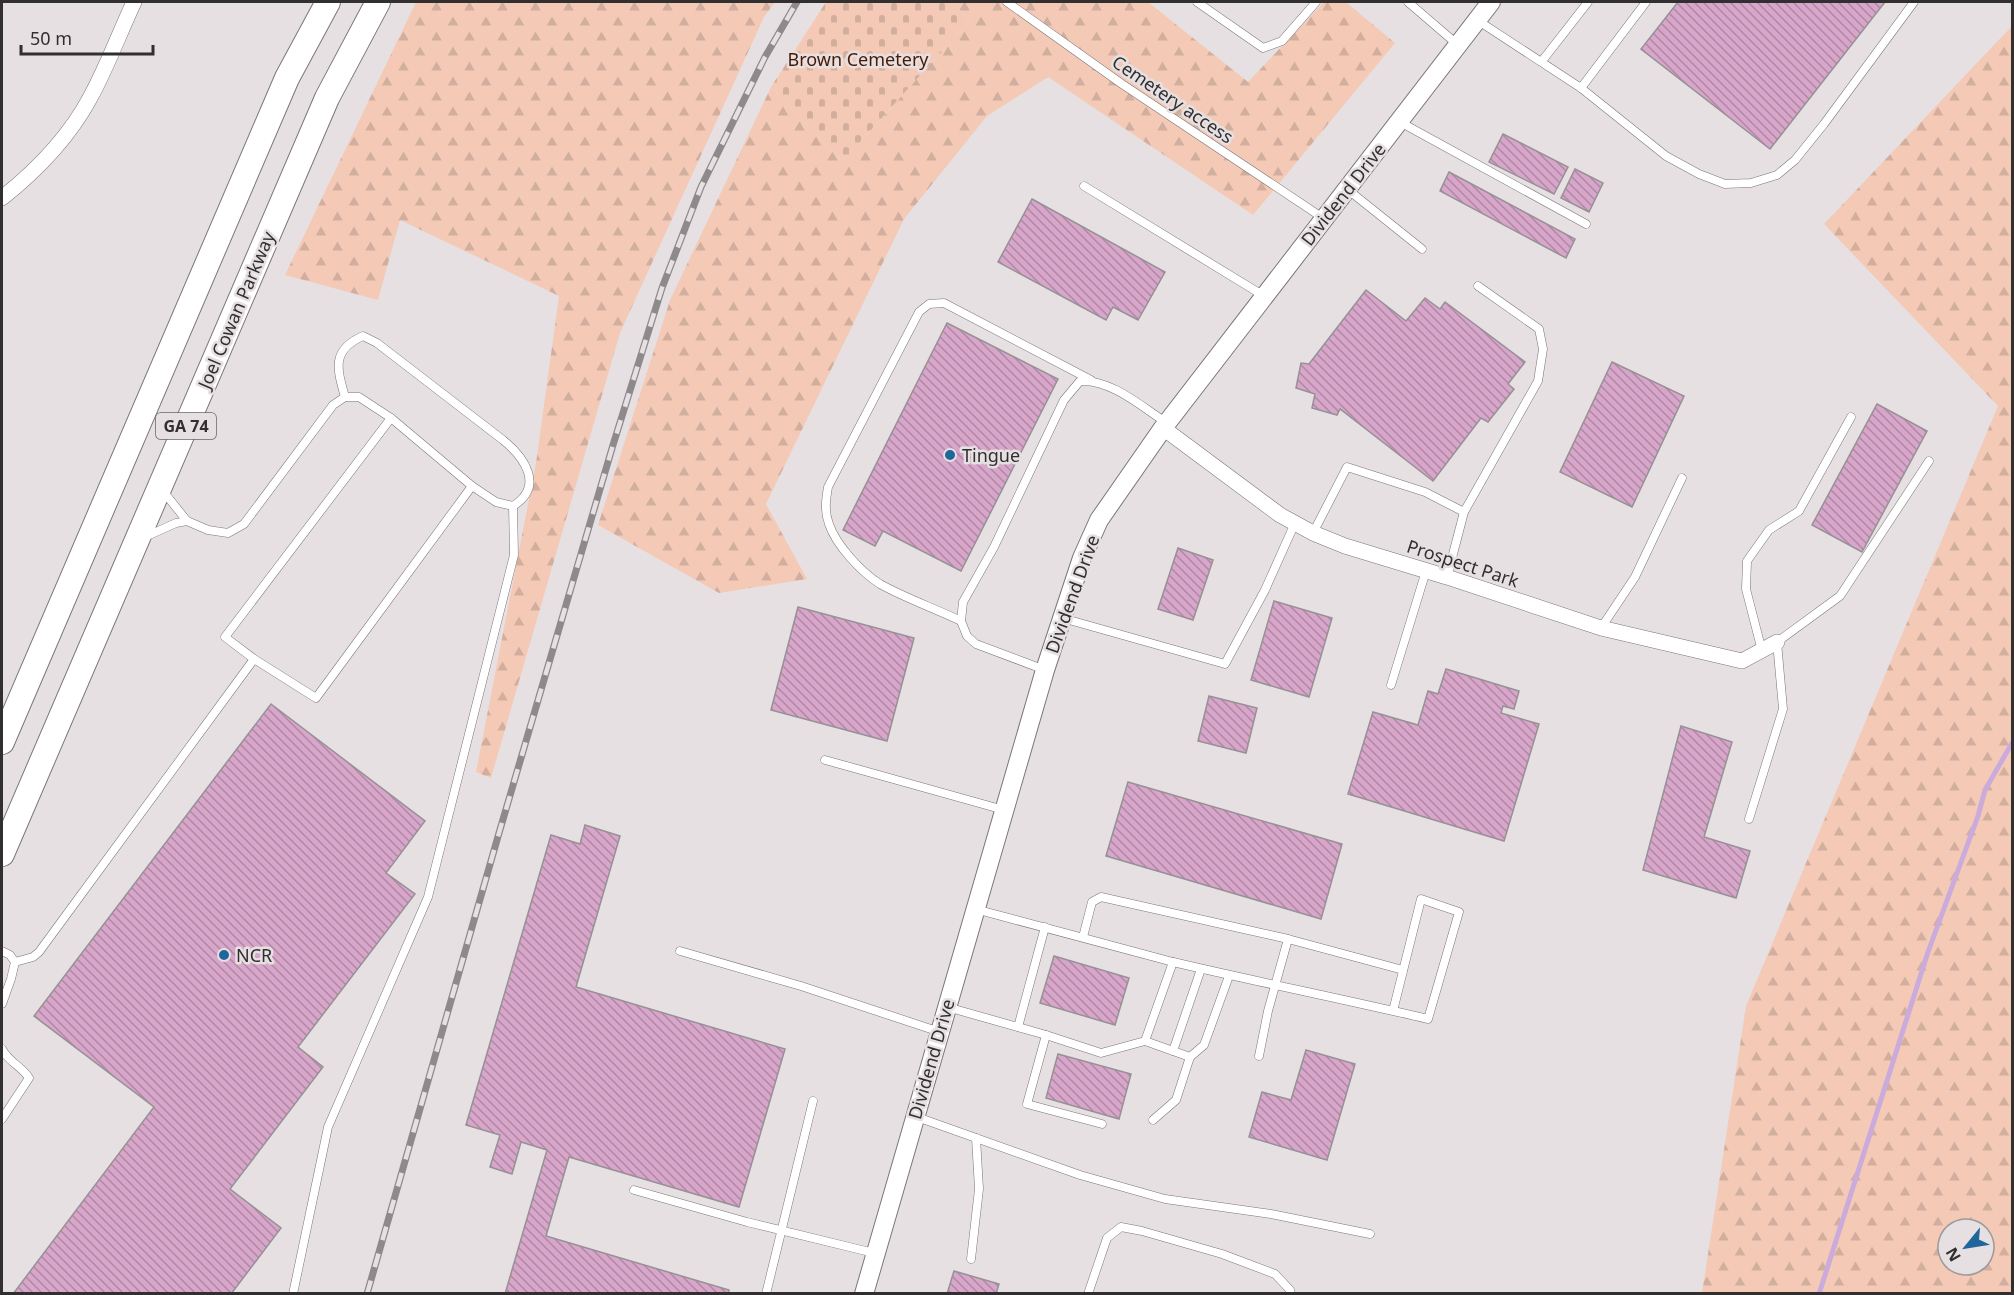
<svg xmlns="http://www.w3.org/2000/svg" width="2014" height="1295" font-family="'Noto Sans',sans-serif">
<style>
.forest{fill:url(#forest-firs);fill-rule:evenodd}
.cemetery{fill:url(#cemetery-stones)}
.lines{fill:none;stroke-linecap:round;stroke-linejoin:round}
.stream{stroke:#caabdb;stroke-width:5}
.building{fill:url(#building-back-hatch);stroke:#959194;stroke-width:1.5}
.service-casing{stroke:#7b7677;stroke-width:9}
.minor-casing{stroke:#7b7677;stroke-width:16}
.tertiary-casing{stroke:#7b7677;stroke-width:20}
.primary-casing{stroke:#7b7677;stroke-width:26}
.service{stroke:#fff;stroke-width:8}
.minor{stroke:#fff;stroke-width:15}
.tertiary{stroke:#fff;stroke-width:18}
.primary{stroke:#fff;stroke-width:24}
.rail-casing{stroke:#8e8a8b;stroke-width:7}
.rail{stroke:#e6e0e2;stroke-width:4.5;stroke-dasharray:14;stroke-linecap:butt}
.poi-dot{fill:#20669b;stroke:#e6e0e2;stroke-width:2}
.labels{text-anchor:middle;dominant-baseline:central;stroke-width:5;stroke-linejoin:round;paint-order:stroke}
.shield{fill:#e6e0e2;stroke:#676465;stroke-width:1.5}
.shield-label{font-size:16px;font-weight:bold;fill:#312f2f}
.park-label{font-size:18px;fill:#4b1900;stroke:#e6e0e2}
.street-label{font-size:18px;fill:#312f2f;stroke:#e6e0e2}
.poi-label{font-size:18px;fill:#312f2f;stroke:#e6e0e2;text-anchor:start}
</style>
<defs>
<pattern id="forest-firs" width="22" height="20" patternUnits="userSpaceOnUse" patternTransform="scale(1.5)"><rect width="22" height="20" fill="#f4cab7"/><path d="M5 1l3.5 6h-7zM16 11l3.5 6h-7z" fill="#d2ae9e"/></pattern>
<pattern id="cemetery-stones" width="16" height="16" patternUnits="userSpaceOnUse" patternTransform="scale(1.5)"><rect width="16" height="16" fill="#f4cab7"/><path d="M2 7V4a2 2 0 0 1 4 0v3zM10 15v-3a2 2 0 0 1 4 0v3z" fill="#d2ae9e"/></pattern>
<pattern id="building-back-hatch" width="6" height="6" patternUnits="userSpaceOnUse" patternTransform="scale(1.5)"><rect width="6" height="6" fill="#d8a6ca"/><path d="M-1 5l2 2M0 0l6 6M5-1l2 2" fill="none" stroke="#b088a4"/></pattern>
</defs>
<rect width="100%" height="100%" fill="#e6e0e2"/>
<g class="forest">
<path d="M416,2H775L764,17L620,333L491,778L476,772L536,463L559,296L400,220L378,300L285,275Z"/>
<path d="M951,2H1148L1248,82L1324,2H1346L1395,43L1253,215L1048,77L987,116L904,219L766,504L807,579L719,593L598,525L670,300L771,87L842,162L970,20Z"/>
<path d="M2012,26V879L2011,885L2012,888V1293H1702L1746,1006L1998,406L1824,224ZM1948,1229H1984V1265H1948Z"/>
</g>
<path class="cemetery" d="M826,2H951L970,20L842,162L771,87Z"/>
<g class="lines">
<path class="stream" d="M1819,1294L1928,952L1978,816L1985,790L2012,743"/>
</g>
<g class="building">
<path d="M1678,2H1885L1770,149L1641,49Z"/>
<path d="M1503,134L1568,167L1554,194L1489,162Z"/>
<path d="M1575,169L1603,183L1589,212L1561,198Z"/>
<path d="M1449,172L1575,239L1566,258L1440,191Z"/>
<path d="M1032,199L1165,272L1138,320L1113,307L1106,320L998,262Z"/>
<path d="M1366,290L1406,321L1425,298L1440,309L1445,302L1525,362L1508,384L1514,389L1488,422L1481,418L1433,481L1340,409L1337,415L1312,408L1315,394L1296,388L1301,363L1309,364Z"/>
<path d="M947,323L1058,379L961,571L883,531L875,546L843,530Z"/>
<path d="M1612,362L1684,396L1632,507L1560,472Z"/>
<path d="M1877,404L1927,431L1862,552L1812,525Z"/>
<path d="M1178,548L1213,560L1193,620L1158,609Z"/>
<path d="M1274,601L1332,618L1309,697L1251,680Z"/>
<path d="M798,607L914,638L887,741L771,710Z"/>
<path d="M1446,669L1519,691L1514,709L1503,706L1501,713L1539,724L1504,841L1348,794L1373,712L1418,725L1428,691L1438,694Z"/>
<path d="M1209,696L1257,708L1246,753L1198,741Z"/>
<path d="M271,704L425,821L386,873L415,894L298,1047L323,1067L230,1189L281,1228L231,1294H13L154,1107L34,1016Z"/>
<path d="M1681,726L1732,742L1704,837L1750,851L1736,898L1643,870Z"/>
<path d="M1128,782L1342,844L1321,919L1106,856Z"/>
<path d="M585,825L620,836L576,987L785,1049L739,1207L569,1157L546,1236L729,1290L728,1294H505L547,1150L521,1142L512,1174L490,1167L500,1135L466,1125L551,835L580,844Z"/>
<path d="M1054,956L1129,978L1115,1025L1040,1003Z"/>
<path d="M1306,1050L1355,1064L1327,1160L1249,1137L1262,1092L1291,1100Z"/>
<path d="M1058,1054L1131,1074L1119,1119L1046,1098Z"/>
<path d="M954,1271L999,1284L996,1294H947Z"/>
</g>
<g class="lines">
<g class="service-casing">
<g id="service">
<path d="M1007,2L1122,84L1323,218"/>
<path d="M1197,2L1263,48L1282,41L1316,2"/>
<path d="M1408,2L1458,45"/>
<path d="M1477,20L1581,88L1666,156L1699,174L1725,184L1751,183L1777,175L1795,160L1824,124L1914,2"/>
<path d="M1542,61L1588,2"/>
<path d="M1581,88L1646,2"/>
<path d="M1400,122L1586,224"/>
<path d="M1084,186L1264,296"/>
<path d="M1347,189L1422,249"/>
<path d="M345,397C337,369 331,350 363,336L377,343L503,440C524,457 545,486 513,506L496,502L472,486"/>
<path d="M1313,533L1347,467L1425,492L1464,512"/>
<path d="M147,536L176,523L187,521"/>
<path d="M1447,577L1464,512L1538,381L1543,349L1539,329L1478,286"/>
<path d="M1062,618L1225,664L1265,590L1295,523"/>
<path d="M961,621C934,608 905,598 880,584C861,572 836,545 829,524C824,511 826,499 828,487L919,312L929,304L944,303L1091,380"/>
<path d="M1601,628L1635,577L1682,478"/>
<path d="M1762,651L1746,589L1747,561L1769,530L1799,511L1851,417"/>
<path d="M254,659L316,698L472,486L391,418"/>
<path d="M1045,670L976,644L967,636L961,621L963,602L994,547L1064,400L1080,381C1111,379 1142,407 1167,423"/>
<path d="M1391,685L1426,571"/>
<path d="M825,760L1004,810"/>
<path d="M1749,819L1783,709L1777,642L1840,596L1929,461"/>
<path d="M1083,937L1092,902L1101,897L1288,939L1403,970"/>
<path d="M2,951L10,955L15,962L11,979L2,1004"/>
<path d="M680,951L801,986L940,1032"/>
<path d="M15,962L33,957L39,952L254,659L225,637L391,418L359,397H345L333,405L244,524L228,533L208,530L187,521L163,491"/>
<path d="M1173,962C1258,982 1343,999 1428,1019L1459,912L1421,899L1393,1011"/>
<path d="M947,1007L1046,1035L1101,1053L1145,1041L1173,962L975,909"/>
<path d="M1018,1027L1045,927"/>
<path d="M1046,1035L1027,1104L1102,1124"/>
<path d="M1145,1041L1190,1057L1176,1100L1153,1120"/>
<path d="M2,1049C8,1062 22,1066 29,1078L2,1119"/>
<path d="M1173,1051L1201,969"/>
<path d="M1259,1056L1268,1011L1288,939"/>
<path d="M1190,1057L1204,1045L1229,976"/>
<path d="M917,1117L1080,1175L1165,1199L1271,1214L1370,1234"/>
<path d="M634,1190L747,1222L874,1253"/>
<path d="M971,1259L979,1189L976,1138"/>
<path d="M293,1294L328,1127L428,897L514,555L513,506"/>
<path d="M766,1294L813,1101"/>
<path d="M1088,1294L1107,1238L1121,1227L1142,1231L1222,1254L1275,1274L1290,1290L1291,1294"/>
</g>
</g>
<g class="minor-casing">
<g id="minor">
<path d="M2,198C36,171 69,137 90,98C107,67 119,34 134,2"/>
<path d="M1163,428L1280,515L1313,533L1345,546L1447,577L1601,628L1742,661L1777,642"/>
</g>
</g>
<g class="tertiary-casing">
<path id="tertiary" d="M864,1294L1045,670L1082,558L1099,520L1163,428L1491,2"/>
</g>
<g class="primary-casing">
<g id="primary">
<path d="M2,742L287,78L328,2"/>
<path d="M2,854L327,98L378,2"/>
</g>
</g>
<use href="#service" class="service"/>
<use href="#minor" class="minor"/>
<use href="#tertiary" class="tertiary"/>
<use href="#primary" class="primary"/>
<g class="rail-casing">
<path id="rail" d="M367,1294L499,833L613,445L662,288L701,187L765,57L797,2"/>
</g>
<use href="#rail" class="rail"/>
</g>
<g class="poi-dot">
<circle cx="950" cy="455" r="6"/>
<circle cx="224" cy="955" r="6"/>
</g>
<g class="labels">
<rect class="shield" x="156" y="413" width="60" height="26" rx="4.5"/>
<g class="shield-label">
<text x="186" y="426">GA 74</text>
</g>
<g class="park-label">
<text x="858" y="59">Brown Cemetery</text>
</g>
<g class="street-label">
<text transform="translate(1173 99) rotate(34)">Cemetery access</text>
<text transform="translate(1343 194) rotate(-52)">Dividend Drive</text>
<text transform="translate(236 310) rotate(-67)">Joel Cowan Parkway</text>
<text transform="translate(1463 563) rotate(18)">Prospect Park</text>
<text transform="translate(1072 594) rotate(-70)">Dividend Drive</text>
<text transform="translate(931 1059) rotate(-74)">Dividend Drive</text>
</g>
<g class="poi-label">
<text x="962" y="455">Tingue</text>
<text x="236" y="955">NCR</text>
</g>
</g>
<rect width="2014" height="1295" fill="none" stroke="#312f2f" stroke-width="6"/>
<g transform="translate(1966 1247) rotate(240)"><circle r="28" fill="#e6e0e2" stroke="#9e999a" stroke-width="1.5"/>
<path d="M0-4.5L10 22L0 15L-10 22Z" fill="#20669b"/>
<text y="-9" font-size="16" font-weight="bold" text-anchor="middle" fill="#312f2f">N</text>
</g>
<path d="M21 45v9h132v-9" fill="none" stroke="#312f2f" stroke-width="3"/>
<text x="30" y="45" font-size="18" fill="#312f2f" stroke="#e6e0e2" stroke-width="4.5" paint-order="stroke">50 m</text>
</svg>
